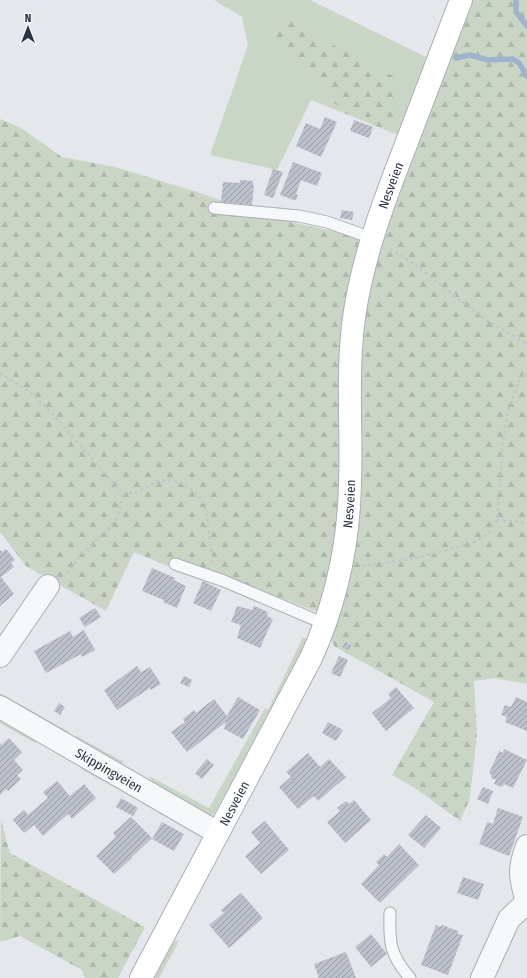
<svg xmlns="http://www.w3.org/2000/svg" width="527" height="978" font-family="'Fira Sans Condensed',sans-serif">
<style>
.green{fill:#c9d6c5}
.forest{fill:url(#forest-firs)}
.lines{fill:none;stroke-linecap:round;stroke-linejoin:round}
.stream{stroke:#9fb4cc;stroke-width:5.5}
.building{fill:url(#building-hatch)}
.lane-casing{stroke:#a9aeb7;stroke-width:13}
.street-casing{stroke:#a9aeb7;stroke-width:24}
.secondary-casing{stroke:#a9aeb7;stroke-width:24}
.path{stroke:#c2c5cb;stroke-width:2.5;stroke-dasharray:3 3;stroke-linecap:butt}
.lane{stroke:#f7f8fa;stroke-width:11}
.street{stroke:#f7f8fa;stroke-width:22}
.secondary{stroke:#fff;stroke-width:22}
.labels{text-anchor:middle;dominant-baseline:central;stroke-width:3;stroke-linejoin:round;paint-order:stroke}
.street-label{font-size:13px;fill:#2b3445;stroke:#f4f6f9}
</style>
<defs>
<pattern id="forest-firs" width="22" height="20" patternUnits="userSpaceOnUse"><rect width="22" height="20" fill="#c9d6c5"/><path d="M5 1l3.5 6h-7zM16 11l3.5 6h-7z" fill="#adb8ab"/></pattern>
<pattern id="building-hatch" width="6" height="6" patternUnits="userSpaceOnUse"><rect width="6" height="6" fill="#bbc0ca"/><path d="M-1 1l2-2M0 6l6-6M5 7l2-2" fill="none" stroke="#989da6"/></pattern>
</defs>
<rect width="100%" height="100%" fill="#e4e7ec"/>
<g class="green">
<path d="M214,0H310L426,57L400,136L383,129L397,121L328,42L290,17L273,36L309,75L326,81L332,101L346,114L311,100L277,170L210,155L248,45L242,17Z"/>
<path d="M303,637L308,640L298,661L214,814L209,816C191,807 157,794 149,776L209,808L265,708L268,710Z"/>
<path d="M0,693L69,732L65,734L0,697Z"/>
<path d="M0,716L38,739L35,743L0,723Z"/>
<path d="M76,736L124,762L120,766L75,740Z"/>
<path d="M83,766L150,802L149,806L81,769Z"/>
<path d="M175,941H179L159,978H154L168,950Z"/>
</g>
<g class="forest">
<path d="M449,0H527V684L494,678L474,681L477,734L472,780L469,801L460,821L415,788L392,775L434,702L334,646L318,612L176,559L170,567L134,552L106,611L26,566L0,532V119L21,128L62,157L115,167L197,192L270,218L363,237L426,57Z"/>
<path d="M290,17L328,42L393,76L400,92L397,121L383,129L346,114L332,101L326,81L309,75L287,55L273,36Z"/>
<path d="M1,820L10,853L145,927L118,978H85L82,970L20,936L0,942Z"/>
</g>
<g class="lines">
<g class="stream">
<path d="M516,0V12L527,26"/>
<path d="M456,58L470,55L488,60L513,59L519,63L527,76"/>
</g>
</g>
<g class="building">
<path d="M325,117L337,122L321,157L296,146L306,123L320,129Z"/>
<path d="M354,120L373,127L369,138L350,131Z"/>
<path d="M293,162L322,173L317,186L301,180L296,194L298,195L296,200H294L280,195Z"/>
<path d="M273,169L283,172L273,198L264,195Z"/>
<path d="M240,180L253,181V185H254L252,205L221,202L223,182L240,183Z"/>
<path d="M342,210L354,212L352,220L340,218Z"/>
<path d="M6,549L15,560L11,563L14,567L1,577L14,594L0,606V550L2,552Z"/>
<path d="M152,568L175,578L174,580L186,586L177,608L163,602L164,600L142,591Z"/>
<path d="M203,581L221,590L211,611L193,603Z"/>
<path d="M237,606L252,610L254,606L268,612L267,616L273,619L260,648L237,638L241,625L231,622Z"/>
<path d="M95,608L101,617L85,627L79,618Z"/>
<path d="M84,630L95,650L82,657L81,654L46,673L34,651L70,631L73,637Z"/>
<path d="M345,642L351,645L349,650L342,647Z"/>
<path d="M339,656L348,660L340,677L331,673Z"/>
<path d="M137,666L141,672L150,667L161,684L151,690L150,688L117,710L104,690Z"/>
<path d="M184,676L192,680L189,687L180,683Z"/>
<path d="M396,687L414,708L386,731L372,713L391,698L388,694Z"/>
<path d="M238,697L260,710L243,739L224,729L226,722L187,752L171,732L185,722L183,719L194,710L196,713L214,699L227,716Z"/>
<path d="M516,697L527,702V731L505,722L507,717L501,715L505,705L511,707Z"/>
<path d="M59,703L65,707L60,715L54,711Z"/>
<path d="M328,722L343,730L336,741L322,733Z"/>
<path d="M9,738L22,752L14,760L23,770L17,775L21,779L8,791L6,789L0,795V743L1,745Z"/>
<path d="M504,749L527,760L513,788L504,784L502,787L494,784L496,780L491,778L492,775L489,773L499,751L503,753Z"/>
<path d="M308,753L320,767L329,759L346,777L318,801L314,796L298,809L279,787L291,777L286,772Z"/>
<path d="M207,759L214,765L202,779L195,773Z"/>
<path d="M57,781L70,796L84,784L96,798L72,819L68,814L43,836L34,825L24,833L13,820L24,810L28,815L48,798L43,792Z"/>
<path d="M483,787L493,791L488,804L477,799Z"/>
<path d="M121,798L138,808L133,816L116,807Z"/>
<path d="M354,800L371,820L345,843L327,822L340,811L337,808L346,801L349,804Z"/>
<path d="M498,808L523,817L509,856L479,844L487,822L493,824Z"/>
<path d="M426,815L441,828L424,848L408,835Z"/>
<path d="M131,817L152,838L132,857V858L114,874L96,856L116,837L113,833Z"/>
<path d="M265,821L289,850L261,874L245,856L260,843L251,832Z"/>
<path d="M162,822L184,834L174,851L152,839Z"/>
<path d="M399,844L419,865L380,903L361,884L379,865L376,862L384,854L387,857Z"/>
<path d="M463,877L484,884L478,900L457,893Z"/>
<path d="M241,893L263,918L229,948L209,925L224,913L221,910Z"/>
<path d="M436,925L440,927L442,925L458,931V934L463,935L448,975L421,965Z"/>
<path d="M371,934L387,954L371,967L355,947Z"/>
<path d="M346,952L356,978H319L314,964Z"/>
</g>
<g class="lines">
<g class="lane-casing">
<g id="lane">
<path d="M214,208L299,216L327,222L372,238"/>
<path d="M175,564L224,581L325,624"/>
<path d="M390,913C389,943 390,955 410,978"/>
</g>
</g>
<g class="street-casing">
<g id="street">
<path d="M0,656L48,586"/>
<path id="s1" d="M0,707L218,833"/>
<path d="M527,846C518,870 520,878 527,902"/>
<path d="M482,978L509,919L527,902"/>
</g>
</g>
<g class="secondary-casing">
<g id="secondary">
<path id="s2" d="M141,978L311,658C336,603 349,543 350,482C352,425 346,367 355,311C364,254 384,201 405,147C424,98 442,49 461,0"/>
</g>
</g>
<g class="path">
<path d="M390,249L410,261L483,318L527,344"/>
<path d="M0,373L30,392L51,412L123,494L119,511L116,519L110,527L82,554L65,576"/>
<path d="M123,494L137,492L159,481L170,480L180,483L189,487L203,501L206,511L213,562"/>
<path d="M497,520L527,523"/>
<path d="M362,566L417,558L473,543L487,534L497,520L503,442L508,411L518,382L527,372"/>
</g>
<use href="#lane" class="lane"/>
<use href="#street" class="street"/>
<use href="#secondary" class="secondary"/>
</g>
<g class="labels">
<g class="street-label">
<text stroke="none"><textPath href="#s2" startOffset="846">Nesveien</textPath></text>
<text stroke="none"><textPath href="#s2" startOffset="522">Nesveien</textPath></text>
<text stroke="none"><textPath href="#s1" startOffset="126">Skippingveien</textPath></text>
<text stroke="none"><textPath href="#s2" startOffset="198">Nesveien</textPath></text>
</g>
</g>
<g transform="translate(28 28)" stroke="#f4f6f9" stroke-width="3" paint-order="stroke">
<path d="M0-3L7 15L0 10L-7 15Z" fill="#2b3445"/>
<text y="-6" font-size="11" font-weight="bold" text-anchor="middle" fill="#2b3445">N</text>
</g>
</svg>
